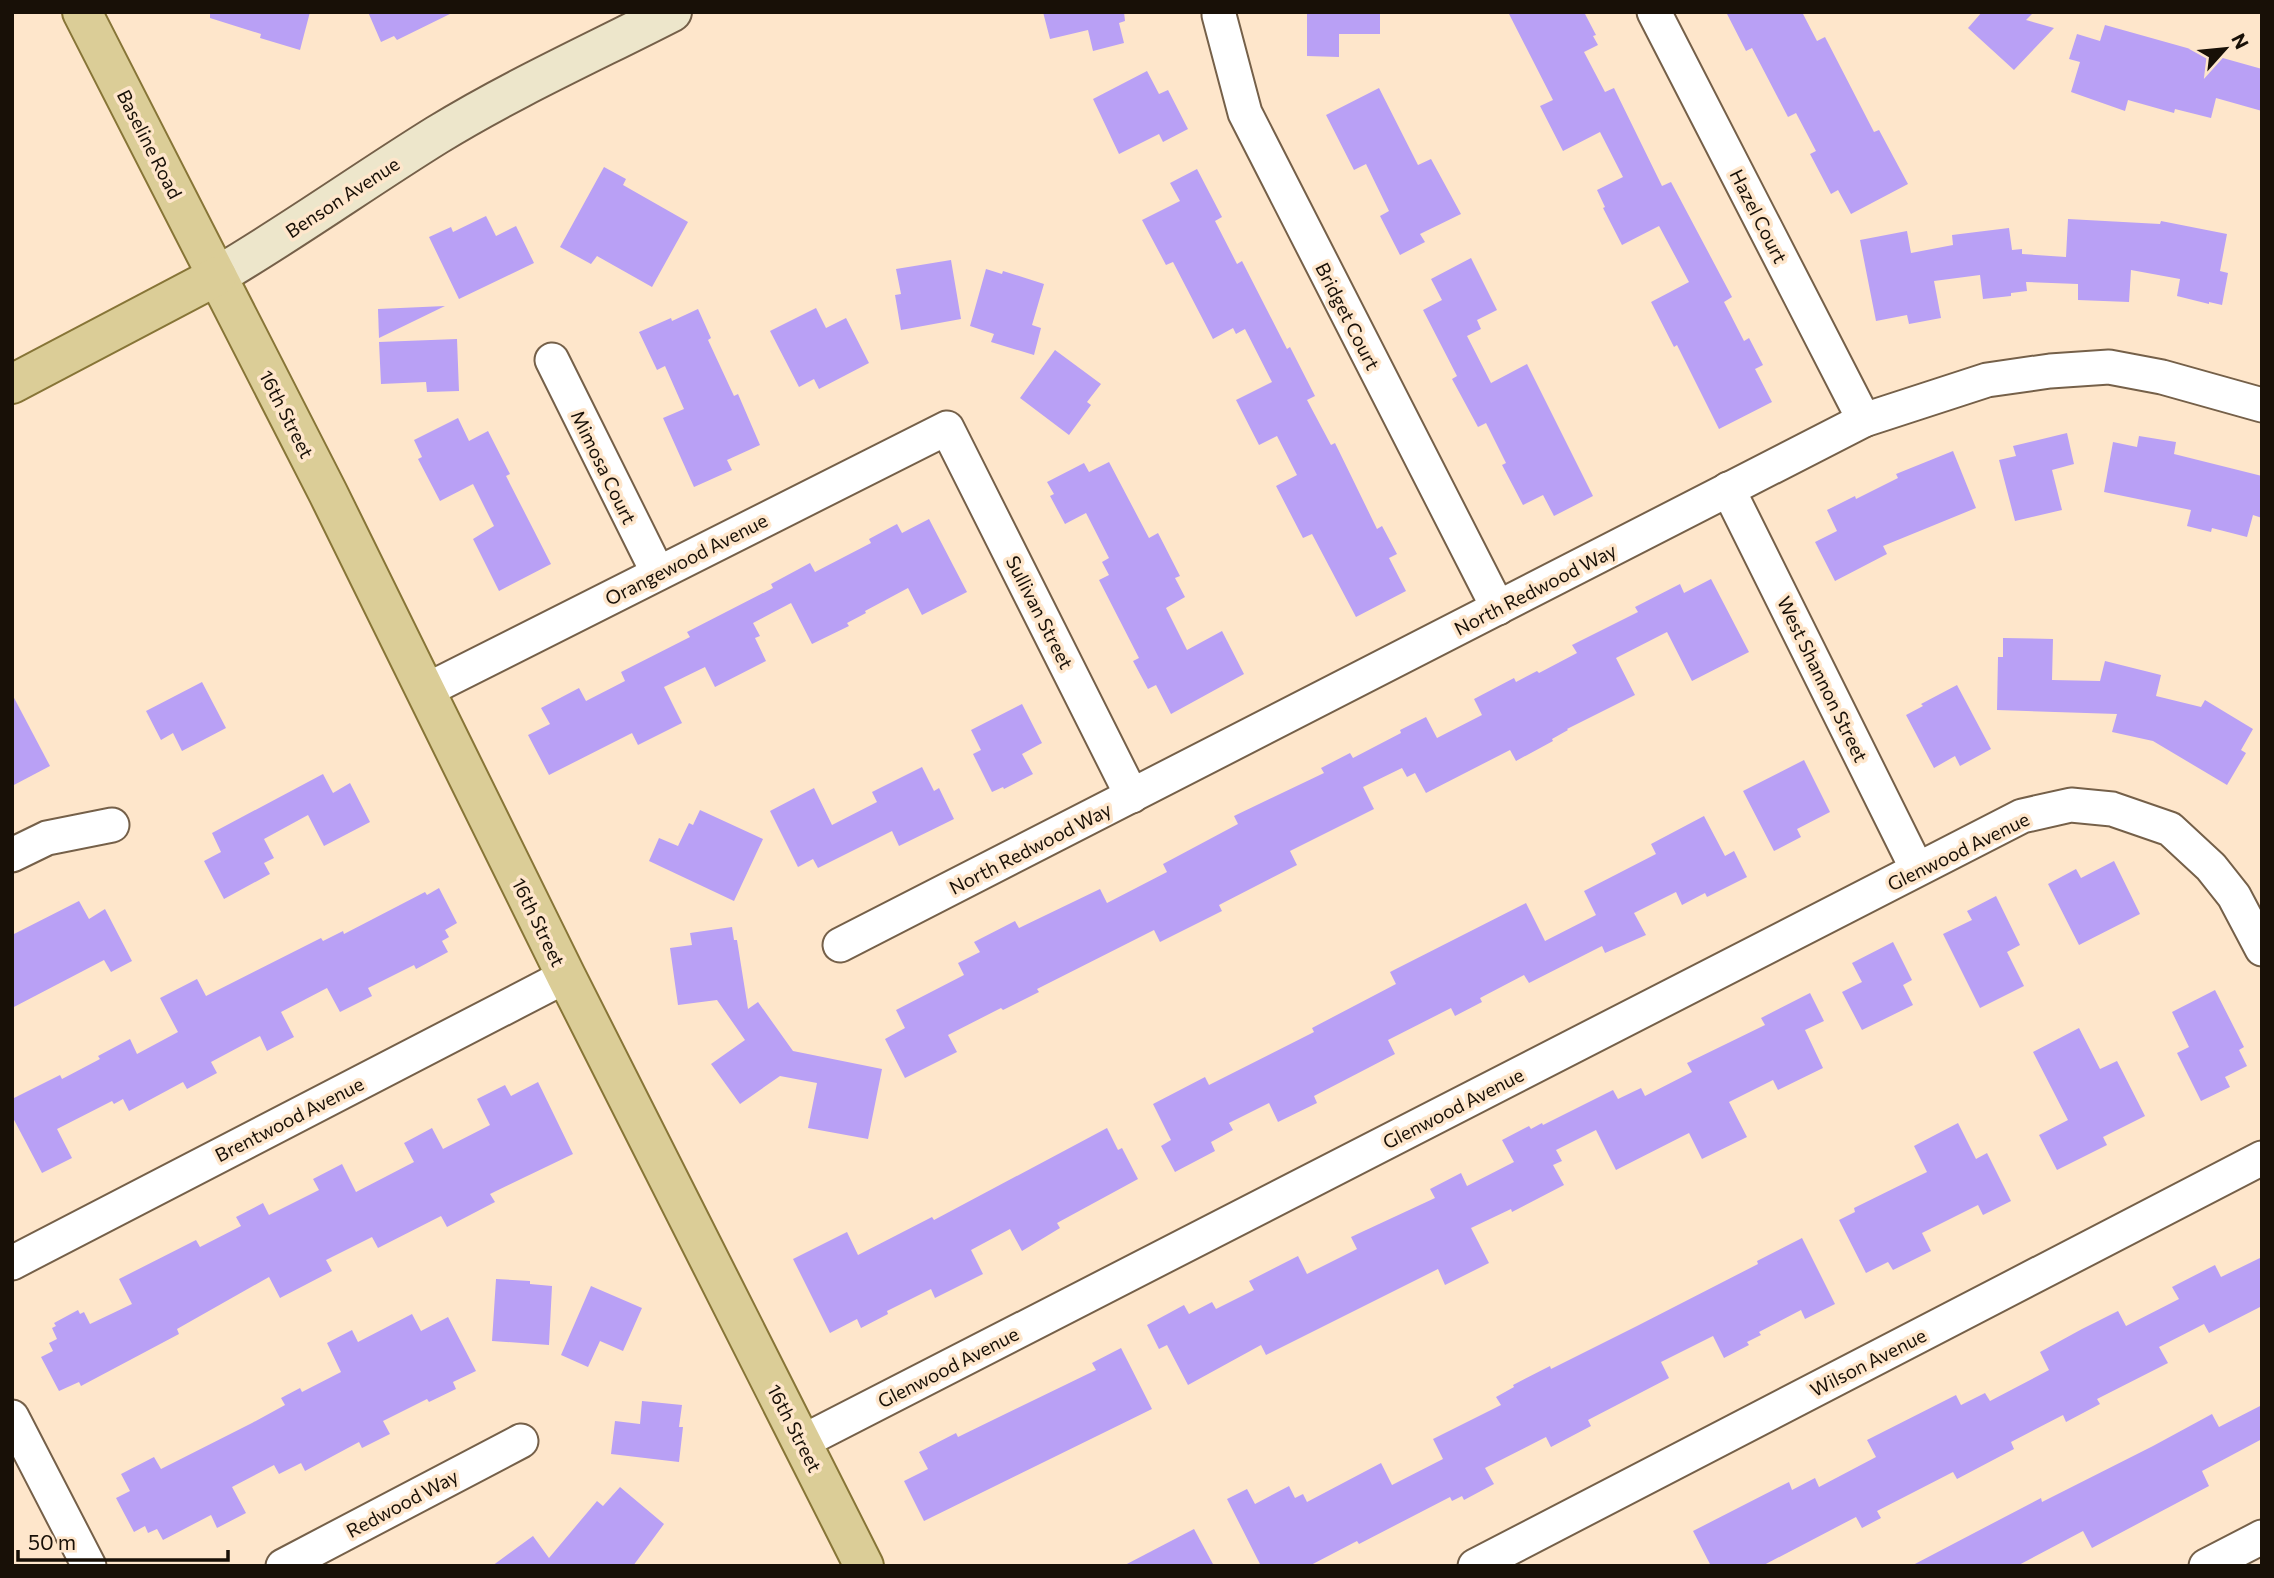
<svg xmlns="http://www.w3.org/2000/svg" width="2274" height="1578" font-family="Commissioner,sans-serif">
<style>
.building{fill:#b9a0f5}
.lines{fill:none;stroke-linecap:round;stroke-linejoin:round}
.street-casing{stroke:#756049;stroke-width:37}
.secondary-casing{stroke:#756049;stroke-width:42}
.primary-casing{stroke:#877537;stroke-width:42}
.street{stroke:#fff;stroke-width:33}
.secondary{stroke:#ede6cb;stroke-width:38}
.primary{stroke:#dbcd97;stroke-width:38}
.labels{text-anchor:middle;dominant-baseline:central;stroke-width:7;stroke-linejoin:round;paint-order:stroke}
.street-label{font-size:19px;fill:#181007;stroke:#fee6cb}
</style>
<rect width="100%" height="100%" fill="#fee6cb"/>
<g class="building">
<path d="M210,12H310L300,50L260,38L261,34L210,18Z"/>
<path d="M368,12H454L397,40L394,36L381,42Z"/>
<path d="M1043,12H1124L1125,21L1119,23L1124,43L1093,51L1088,30L1050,39Z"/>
<path d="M1307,12H1380V34H1339V57L1307,56Z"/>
<path d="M1508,12H1584L1596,35L1593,36L1598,45L1584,52L1605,92L1614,88L1662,186L1671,182L1732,297L1724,302L1744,341L1749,338L1763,365L1755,369L1772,402L1719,429L1677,345L1674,347L1651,302L1689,282L1659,226L1622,245L1603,208L1605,207L1597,190L1623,177L1600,132L1563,151L1540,106L1553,100Z"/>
<path d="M1726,12H1802L1817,41L1825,37L1874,132L1879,130L1908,184L1851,214L1838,190L1831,194L1810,154L1816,151L1796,113L1788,117L1752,48L1746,51Z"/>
<path d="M1982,12H2034L2026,20L2054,28L2014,70L1968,28Z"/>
<path d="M2105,25L2262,69V111L2216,98L2211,118L2175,109L2174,113L2128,100L2125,111L2071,92L2080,62L2069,59L2077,34L2100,41Z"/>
<path d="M1147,71L1159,94L1168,90L1188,129L1163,142L1159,134L1119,154L1093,99Z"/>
<path d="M1379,88L1418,165L1431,159L1461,214L1420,234L1425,242L1400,255L1380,216L1389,211L1366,164L1354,170L1326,115Z"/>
<path d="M604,167L626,179L623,185L688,222L652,287L597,256L591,264L560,247Z"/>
<path d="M1197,169L1222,217L1215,221L1237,264L1242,261L1287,349L1290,347L1315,396L1307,400L1331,445L1335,443L1377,529L1382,526L1397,554L1389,558L1406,591L1356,617L1312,534L1303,538L1276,486L1297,475L1277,436L1259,445L1236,400L1272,382L1245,329L1236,334L1233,328L1213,339L1173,262L1166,265L1142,220L1180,201L1170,183Z"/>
<path d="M486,216L496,236L516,226L534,263L459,299L429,237L451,227L453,232Z"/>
<path d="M2068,219L2160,224L2161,221L2227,234L2220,271L2228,273L2222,305L2209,302V304L2177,296L2180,279L2131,270L2129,302L2078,300V284L2026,282L2027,291L2011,293V296L1983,299L1980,275L1934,281L1941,318L1909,324L1907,315L1876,321L1860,240L1907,231L1911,253L1953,245L1952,235L2009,228L2012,250L2022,249V254L2066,257Z"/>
<path d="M1471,258L1497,310L1477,320L1481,329L1467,336L1491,383L1527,364L1593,496L1554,516L1543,495L1523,505L1502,465L1506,463L1486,423L1478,427L1452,379L1457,376L1423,310L1442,300L1431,279Z"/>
<path d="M951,260L961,319L901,330L895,295L901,294L896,269Z"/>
<path d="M986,269L1002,274L1003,271L1044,284L1032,325L1041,328L1034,355L991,342L994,334L970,326Z"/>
<path d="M445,306L379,338L378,309Z"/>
<path d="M816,308L826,328L846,318L869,363L819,389L814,379L799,387L770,331Z"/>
<path d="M698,309L711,338L708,340L734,396L738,394L760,445L727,460L732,470L694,487L663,418L684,409L665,366L657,370L639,332L671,318L672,321Z"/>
<path d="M457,339L459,391L427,392L426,382L381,384L379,342Z"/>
<path d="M1055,350L1101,384L1087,402L1091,405L1069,435L1020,398Z"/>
<path d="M458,418L469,441L488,431L510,474L506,476L551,564L499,591L473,539L494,526L473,484L440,501L418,459L422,457L414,440Z"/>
<path d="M2067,433L2074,464L2052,470L2062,510L2015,521L1999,460L2016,456L2013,446Z"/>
<path d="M2139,436L2176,442L2174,454L2262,476V518L2253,515L2247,537L2212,528L2211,532L2187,526L2191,510L2104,492L2113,442L2137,447Z"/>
<path d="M1953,451L1976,508L1883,546L1887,554L1835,581L1815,542L1837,531L1827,510L1855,496L1856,499L1898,478L1896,474Z"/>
<path d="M1109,462L1149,538L1158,533L1180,576L1175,578L1185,597L1166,608L1187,650L1222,631L1244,674L1171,714L1156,685L1148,689L1133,661L1139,658L1099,580L1109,575L1102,562L1109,558L1086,513L1065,524L1050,496L1054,494L1047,482L1084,463L1089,472Z"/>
<path d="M929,519L967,592L922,615L908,588L865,611L866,613L847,623L849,626L812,644L791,603L753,623L760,636L755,638L766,661L715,687L705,667L664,687L682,723L638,745L632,733L549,775L528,735L550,724L541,708L579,688L586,701L625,681L621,672L690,637L687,632L773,588L771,584L810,563L815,572L871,543L869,539L897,524L902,533Z"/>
<path d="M1711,579L1749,652L1692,681L1667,632L1616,658L1635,695L1567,729L1568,730L1552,739L1553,741L1516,761L1510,750L1426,793L1415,773L1407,777L1402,768L1363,787L1374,809L1290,851L1297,865L1219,905L1222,911L1160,942L1154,930L1037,989L1039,992L1003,1010L1001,1008L948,1035L957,1052L905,1078L885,1039L905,1028L896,1010L964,975L958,963L980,952L974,942L1015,921L1019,928L1100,889L1107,903L1167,872L1163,864L1238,824L1234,816L1324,773L1321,768L1350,753L1353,758L1401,733L1400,730L1426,717L1437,738L1482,715L1474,699L1514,678L1516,682L1537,671L1539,673L1577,653L1572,645L1638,612L1635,607L1680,584L1684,593Z"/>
<path d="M2003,638L2053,639L2052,680L2100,681L2105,661L2161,675L2156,696L2201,707L2205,700L2253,729L2241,750L2246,753L2227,785L2153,741L2112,732L2117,714L1997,710L1998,657H2003Z"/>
<path d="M202,682L226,728L182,751L173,733L161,740L146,711Z"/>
<path d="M1957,685L1991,749L1960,766L1955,756L1934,768L1906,715L1923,706L1921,704Z"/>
<path d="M12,694L50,766L12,786Z"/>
<path d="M1022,704L1042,743L1022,754L1033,774L1004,789L1003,787L992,792L973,754L981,750L971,730Z"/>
<path d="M1804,760L1830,812L1797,829L1801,837L1774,851L1743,791Z"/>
<path d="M922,767L934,791L939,788L954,819L899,846L892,831L818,868L813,859L798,867L770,811L814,788L832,825L877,802L872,792Z"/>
<path d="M323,774L333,793L350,783L370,822L324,846L308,815L264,839L274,858L264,863L270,874L224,899L204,861L221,852L212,833Z"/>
<path d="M700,810L763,839L734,901L649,861L659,838L678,846L689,823L693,825Z"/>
<path d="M1704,816L1725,856L1734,851L1747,877L1707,897L1705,893L1682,905L1676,892L1634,913L1646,935L1605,953L1602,946L1529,983L1524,975L1480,998L1482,1002L1455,1016L1451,1008L1388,1040L1395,1054L1314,1096L1317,1103L1278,1122L1269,1103L1229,1123L1233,1130L1211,1142L1215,1151L1175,1172L1161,1146L1171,1140L1153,1104L1205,1077L1209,1085L1314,1032L1312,1028L1396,984L1390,972L1526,903L1545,941L1596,915L1584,891L1656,854L1651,844Z"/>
<path d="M2114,861L2140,914L2079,945L2048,884L2076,869L2081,878Z"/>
<path d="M439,888L457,923L445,930L449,937L442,941L448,952L416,969L414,965L368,988L372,996L340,1012L327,988L281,1012L294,1037L267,1051L260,1036L211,1062L217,1073L187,1089L183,1082L129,1111L123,1099L114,1104L112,1101L57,1129L72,1158L42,1173L12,1116V1099L60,1075L62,1079L100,1059L98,1056L130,1039L137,1054L178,1032L160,998L197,979L206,996L321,938L323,941L343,931L344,934L425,892L427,895Z"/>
<path d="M1996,896L2020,945L2007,952L2024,986L1980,1008L1943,934L1972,920L1967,911Z"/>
<path d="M79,901L89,919L105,909L132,961L111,972L104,960L12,1008V935Z"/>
<path d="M732,927L734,940H737L748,1009L758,1002L793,1051L882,1069L868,1139L808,1128L817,1083L780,1076L740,1104L711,1064L745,1040L717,1000L678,1005L670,948L692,945L690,933Z"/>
<path d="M1893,942L1912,980L1903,985L1913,1005L1862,1030L1842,992L1862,982L1852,963Z"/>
<path d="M2215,990L2244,1047L2239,1050L2247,1066L2225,1077L2230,1087L2201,1101L2177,1053L2189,1047L2172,1012Z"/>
<path d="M1810,993L1824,1021L1805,1030L1823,1068L1778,1090L1773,1080L1729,1102L1747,1137L1702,1159L1689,1133L1616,1170L1596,1130L1556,1150L1562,1161L1553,1165L1564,1185L1512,1212L1511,1209L1471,1228L1489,1263L1445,1285L1438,1269L1266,1355L1261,1345L1188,1385L1167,1345L1159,1349L1147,1325L1184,1305L1189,1314L1212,1302L1216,1309L1254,1290L1249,1281L1298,1256L1307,1274L1357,1249L1351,1237L1435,1198L1430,1189L1461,1173L1467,1186L1514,1162L1502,1140L1529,1126L1531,1129L1542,1123L1543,1125L1613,1090L1618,1099L1641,1088L1645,1096L1692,1072L1687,1063L1765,1025L1761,1018Z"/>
<path d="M2079,1028L2100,1069L2117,1061L2145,1116L2103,1137L2107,1145L2057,1170L2039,1135L2068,1120L2033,1052Z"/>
<path d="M538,1082L573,1154L490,1194L495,1202L447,1227L441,1216L378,1248L372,1237L326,1260L332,1271L280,1298L269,1277L177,1329L179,1334L81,1386L79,1382L59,1391L41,1357L53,1351L49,1343L57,1339L52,1328L56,1326L54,1323L78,1310L80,1314L84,1312L90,1324L132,1304L119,1279L196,1240L200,1247L241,1226L236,1217L263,1203L269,1215L319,1190L313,1179L342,1164L356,1192L414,1162L404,1143L432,1128L443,1149L490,1125L477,1099L505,1085L511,1096Z"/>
<path d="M1958,1123L1976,1159L1987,1153L2011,1201L1983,1215L1978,1205L1922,1233L1931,1251L1893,1270L1888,1262L1866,1273L1839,1220L1855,1212L1854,1208L1927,1172L1914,1146Z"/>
<path d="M1107,1128L1118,1150L1122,1148L1138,1179L1057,1223L1060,1228L1022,1251L1010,1229L971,1250L983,1274L935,1298L931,1289L887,1311L888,1314L861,1328L857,1319L830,1333L793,1259L847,1232L858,1255L932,1217L934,1220Z"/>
<path d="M1802,1238L1835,1304L1805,1319L1801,1310L1759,1332L1761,1335L1747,1342L1749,1345L1724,1358L1713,1336L1661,1362L1669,1378L1588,1420L1591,1426L1551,1447L1546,1437L1485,1468L1494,1484L1464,1500L1462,1496L1452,1501L1450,1497L1359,1544L1357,1541L1309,1566H1261L1227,1499L1247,1489L1255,1504L1289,1486L1295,1498L1303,1494L1307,1502L1381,1463L1392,1485L1443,1459L1433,1439L1501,1405L1496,1397L1514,1387L1513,1385L1550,1366L1551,1369L1637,1326L1758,1264L1757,1261Z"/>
<path d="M2262,1257V1306L2209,1333L2204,1324L2159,1347L2168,1363L2097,1399L2100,1404L2066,1422L2063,1415L2011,1442L2014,1449L1957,1479L1953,1472L1877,1511L1881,1518L1862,1528L1856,1517L1762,1566H1711L1693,1531L1789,1482L1792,1490L1815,1478L1819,1487L1876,1457L1867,1440L1956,1395L1961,1405L1985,1393L1990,1401L2049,1370L2040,1352L2082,1329L2118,1311L2126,1326L2179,1299L2172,1287L2215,1265L2221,1277Z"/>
<path d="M496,1279L530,1281V1284L552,1286L549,1345L492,1341Z"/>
<path d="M591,1286L642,1308L623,1351L600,1341L588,1367L561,1355Z"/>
<path d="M412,1314L421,1331L448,1317L476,1371L453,1382L456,1389L429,1402L427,1399L383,1421L390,1434L362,1448L359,1442L305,1471L301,1463L279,1474L274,1465L232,1487L246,1513L217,1528L211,1515L163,1540L157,1529L148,1533L145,1526L134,1532L116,1498L130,1491L121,1474L154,1457L161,1469L252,1423L285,1405L281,1398L300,1388L302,1392L341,1372L327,1343L352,1330L358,1342Z"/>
<path d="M1121,1348L1152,1409L924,1521L904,1481L928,1469L919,1452L956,1433L958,1437L1096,1370L1092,1363Z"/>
<path d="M642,1401L682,1405L679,1427H683L679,1462L611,1454L615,1421L640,1424Z"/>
<path d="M2262,1405V1439L2202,1471L2209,1486L2092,1548L2083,1531L2017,1566H1911L2041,1498L2042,1502L2153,1446L2212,1414L2219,1427Z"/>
<path d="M620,1487L664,1524L633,1566H492L533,1536L549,1558L597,1501L603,1506Z"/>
<path d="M1194,1529L1214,1566H1123Z"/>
</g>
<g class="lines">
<g class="street-casing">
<g id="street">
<path d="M1654,12L1864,420"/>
<path d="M1219,15L1245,113L1498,608"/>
<path d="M552,360L658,573"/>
<path d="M1728,489L1917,869"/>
<path d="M425,691L947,428L1132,796"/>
<path d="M12,855L47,838L112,825"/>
<path d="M840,945L1864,420L1987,380L2050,371L2109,367L2162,377L2262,405"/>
<path d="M12,1263L566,976"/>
<path d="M12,1417L89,1566"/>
<path d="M802,1442L2022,816L2071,805L2112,809L2170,829L2211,867L2234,896L2262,949"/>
<path d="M283,1566L521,1441"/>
<path d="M1475,1566L2262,1158"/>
<path d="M2206,1566L2262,1537"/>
</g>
</g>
<g class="secondary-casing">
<path id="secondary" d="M217,276C292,232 363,181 437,135C512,89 594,52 672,12"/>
</g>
<g class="primary-casing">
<g id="primary">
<path d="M82,12L328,493L566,976L864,1566"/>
<path d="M12,384L217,276"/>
</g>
</g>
<use href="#street" class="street"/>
<use href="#secondary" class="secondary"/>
<use href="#primary" class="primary"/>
</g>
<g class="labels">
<g class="street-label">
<text transform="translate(150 144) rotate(63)">Baseline Road</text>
<text transform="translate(342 197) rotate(-33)">Benson Avenue</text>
<text transform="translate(1759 216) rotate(63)">Hazel Court</text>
<text transform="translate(1348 316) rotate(63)">Bridget Court</text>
<text transform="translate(287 414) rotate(63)">16th Street</text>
<text transform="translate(604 467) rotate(64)">Mimosa Court</text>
<text transform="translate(686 559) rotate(-27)">Orangewood Avenue</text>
<text transform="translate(1535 589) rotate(-27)">North Redwood Way</text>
<text transform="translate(1040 612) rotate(63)">Sullivan Street</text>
<text transform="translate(1823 679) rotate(64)">West Shannon Street</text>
<text transform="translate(1030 848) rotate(-27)">North Redwood Way</text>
<text transform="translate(1958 851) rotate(-26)">Glenwood Avenue</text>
<text transform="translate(539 922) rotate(64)">16th Street</text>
<text transform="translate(1453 1108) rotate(-27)">Glenwood Avenue</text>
<text transform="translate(289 1119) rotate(-27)">Brentwood Avenue</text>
<text transform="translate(1868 1362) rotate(-27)">Wilson Avenue</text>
<text transform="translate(948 1367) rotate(-27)">Glenwood Avenue</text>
<text transform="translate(795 1428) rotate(63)">16th Street</text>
<text transform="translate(402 1503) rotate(-28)">Redwood Way</text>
</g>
</g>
<rect width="2274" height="1578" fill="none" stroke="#181007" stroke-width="28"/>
<g transform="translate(2225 49) rotate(63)" stroke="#fee6cb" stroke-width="5" paint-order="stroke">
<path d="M0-5L12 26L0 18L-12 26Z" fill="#181007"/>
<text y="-10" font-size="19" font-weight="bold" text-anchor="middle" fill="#181007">N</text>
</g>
<path d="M18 1550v10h210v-10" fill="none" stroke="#181007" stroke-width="3.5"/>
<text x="28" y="1550" font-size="21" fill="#181007" stroke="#fee6cb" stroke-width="5" paint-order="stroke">50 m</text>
</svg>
